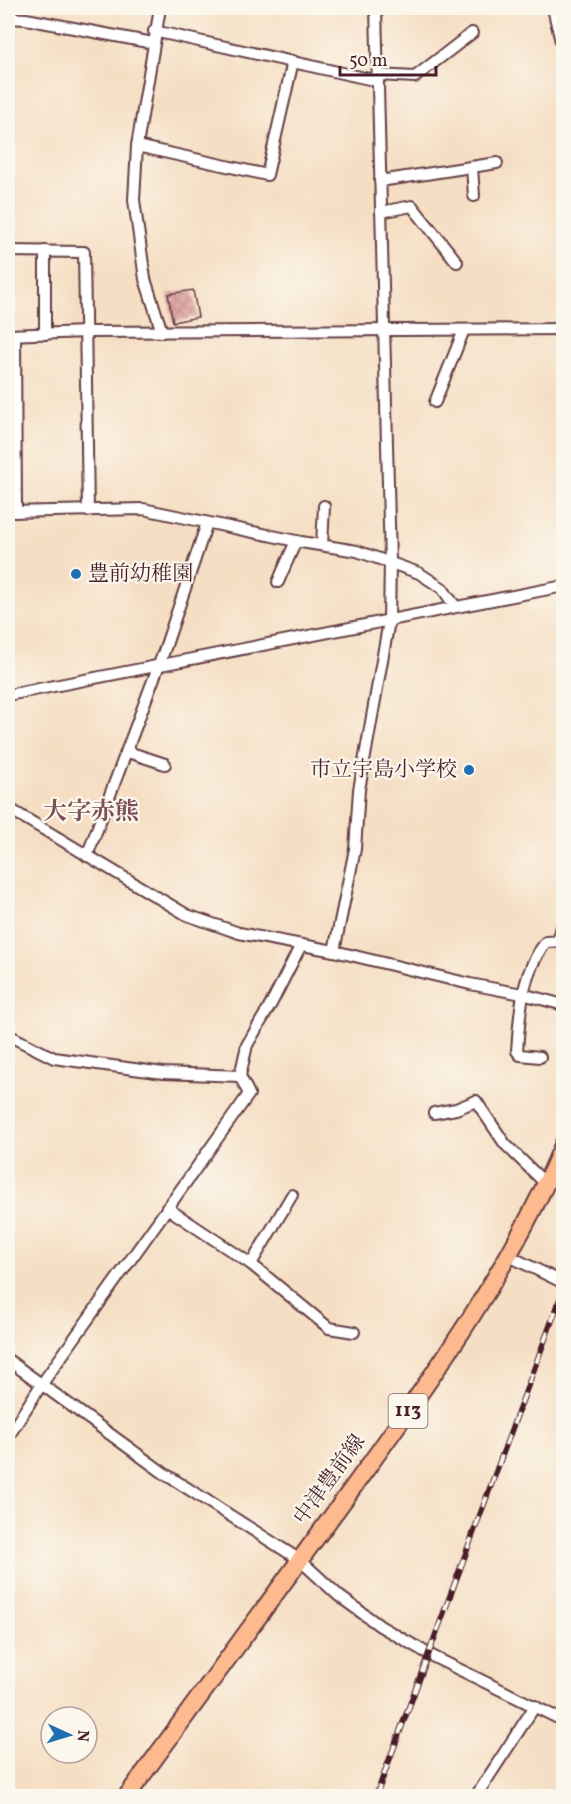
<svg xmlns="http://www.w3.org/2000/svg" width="571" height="1804" font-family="Vollkorn,'Noto Serif JP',serif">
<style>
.building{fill:url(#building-cross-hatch)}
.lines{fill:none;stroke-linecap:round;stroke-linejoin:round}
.minor-casing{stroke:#643c42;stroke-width:14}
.primary-casing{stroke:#643c42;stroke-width:20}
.minor{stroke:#fff;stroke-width:10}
.primary{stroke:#fcba8e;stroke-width:16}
.rail-casing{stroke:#4a1f2b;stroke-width:6}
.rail{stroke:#fbf7ec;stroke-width:4;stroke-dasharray:11;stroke-linecap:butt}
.poi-dot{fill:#1f6fb2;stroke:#fbf7ec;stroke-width:2}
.labels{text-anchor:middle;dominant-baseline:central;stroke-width:4.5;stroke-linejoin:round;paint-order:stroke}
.shield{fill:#fbf7ec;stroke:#7f6065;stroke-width:1.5}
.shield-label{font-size:20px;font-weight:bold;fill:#4a1f2b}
.poi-label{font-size:21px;fill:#4a1f2b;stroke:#fbf7ec;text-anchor:start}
.street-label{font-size:21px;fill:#4a1f2b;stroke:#fbf7ec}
.quarter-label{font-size:24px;font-weight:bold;fill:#7e4e56;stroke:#fbf7ec}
</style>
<defs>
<pattern id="building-cross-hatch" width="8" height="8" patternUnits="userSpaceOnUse" patternTransform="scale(1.5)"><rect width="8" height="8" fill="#e0a6a5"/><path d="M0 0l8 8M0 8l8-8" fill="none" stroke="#b88787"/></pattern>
</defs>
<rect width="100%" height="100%" fill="#fbf7ec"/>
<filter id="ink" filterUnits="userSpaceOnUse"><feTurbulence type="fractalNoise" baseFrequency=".0167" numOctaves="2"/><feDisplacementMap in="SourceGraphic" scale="12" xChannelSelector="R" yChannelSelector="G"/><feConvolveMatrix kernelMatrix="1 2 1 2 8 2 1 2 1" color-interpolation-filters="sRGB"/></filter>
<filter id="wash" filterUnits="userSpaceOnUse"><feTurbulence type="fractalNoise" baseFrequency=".008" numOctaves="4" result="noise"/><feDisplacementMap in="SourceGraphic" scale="24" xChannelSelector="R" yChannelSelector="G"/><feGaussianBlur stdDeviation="1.35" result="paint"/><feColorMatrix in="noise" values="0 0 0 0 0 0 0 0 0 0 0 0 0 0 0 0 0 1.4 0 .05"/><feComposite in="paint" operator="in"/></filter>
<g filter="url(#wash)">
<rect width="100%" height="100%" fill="#f5dec3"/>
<g id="blocks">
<path class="building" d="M193,290L198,317L173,322L168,294Z"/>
</g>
</g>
<g filter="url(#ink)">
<use href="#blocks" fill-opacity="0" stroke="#643c42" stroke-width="1.5"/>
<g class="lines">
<g class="minor-casing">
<g id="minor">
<path d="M160,8L137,146L134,200L145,279L162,332"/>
<path d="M553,8L564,54"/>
<path d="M8,18L26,19L153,43"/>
<path d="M154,31L378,81"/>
<path d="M377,75L415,77L472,33"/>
<path d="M137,146L267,175L293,61"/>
<path d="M472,167L474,196"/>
<path d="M380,181L497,163"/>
<path d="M381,212L412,206L457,262"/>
<path d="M8,251L84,252L88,511"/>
<path d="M45,251V334"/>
<path d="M8,335L86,332L564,329"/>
<path d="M15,335L16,512"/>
<path d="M435,402L464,330"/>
<path d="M8,512L143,509L301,542L357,551L419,573L442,588L455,606"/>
<path d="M322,545L324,506"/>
<path d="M278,582L296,541"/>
<path d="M8,695L564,586"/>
<path d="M128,752L165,764"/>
<path d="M8,808L187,915L239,933L334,951L470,984L522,994L564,1005"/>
<path d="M87,856L163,654L207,523"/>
<path d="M558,941L564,920"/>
<path d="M334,951L355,849L359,790L389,621L390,563L376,8"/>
<path d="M8,1035L54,1058L163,1073L240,1076"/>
<path d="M540,1057L520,1055L517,1051C520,1012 521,973 546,942L564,941"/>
<path d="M434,1113L456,1109L476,1101L505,1144L546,1184"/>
<path d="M167,1208L251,1264L292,1195"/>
<path d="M509,1256L564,1283"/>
<path d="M251,1264L329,1328L354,1332"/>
<path d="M8,1360L165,1474L300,1560L339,1596L380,1626L434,1657L564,1721"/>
<path d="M8,1437L41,1385L249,1094L240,1076L247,1045L271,1004L301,945"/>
<path d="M476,1796L535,1706"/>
</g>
</g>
<g class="primary-casing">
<path id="primary" d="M127,1796C201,1695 275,1594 349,1493C429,1382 511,1270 564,1143"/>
</g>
<use href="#minor" class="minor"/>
<use href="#primary" class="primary"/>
<g class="rail-casing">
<path id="rail" d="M376,1796L564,1288"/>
</g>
<use href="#rail" class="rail"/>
</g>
</g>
<g class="poi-dot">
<circle cx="76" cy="574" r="6"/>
<circle cx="469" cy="770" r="6"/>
</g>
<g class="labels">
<rect class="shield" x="388.5" y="1394" width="39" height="34" rx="4.5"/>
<g class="shield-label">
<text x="408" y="1411">113</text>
</g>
<g class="poi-label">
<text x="88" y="574">豊前幼稚園</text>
<text x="457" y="770" text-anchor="end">市立宇島小学校</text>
</g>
<g class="street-label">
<text transform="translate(330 1480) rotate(-54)">中津豊前線</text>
</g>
<g class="quarter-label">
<text x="91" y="813">大字赤熊</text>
</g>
</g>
<rect width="571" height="1804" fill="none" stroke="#fbf7ec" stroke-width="30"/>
<g transform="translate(69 1735) rotate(94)"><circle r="28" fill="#fbf7ec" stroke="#b4a19f" stroke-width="1.5"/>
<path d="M0-4.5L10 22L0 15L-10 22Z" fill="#1f6fb2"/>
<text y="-9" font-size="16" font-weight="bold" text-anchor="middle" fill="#4a1f2b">N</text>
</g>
<path d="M340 66v9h96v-9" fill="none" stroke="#4a1f2b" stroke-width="3"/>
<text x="349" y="66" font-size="18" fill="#4a1f2b" stroke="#fbf7ec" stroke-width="4.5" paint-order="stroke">50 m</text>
</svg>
